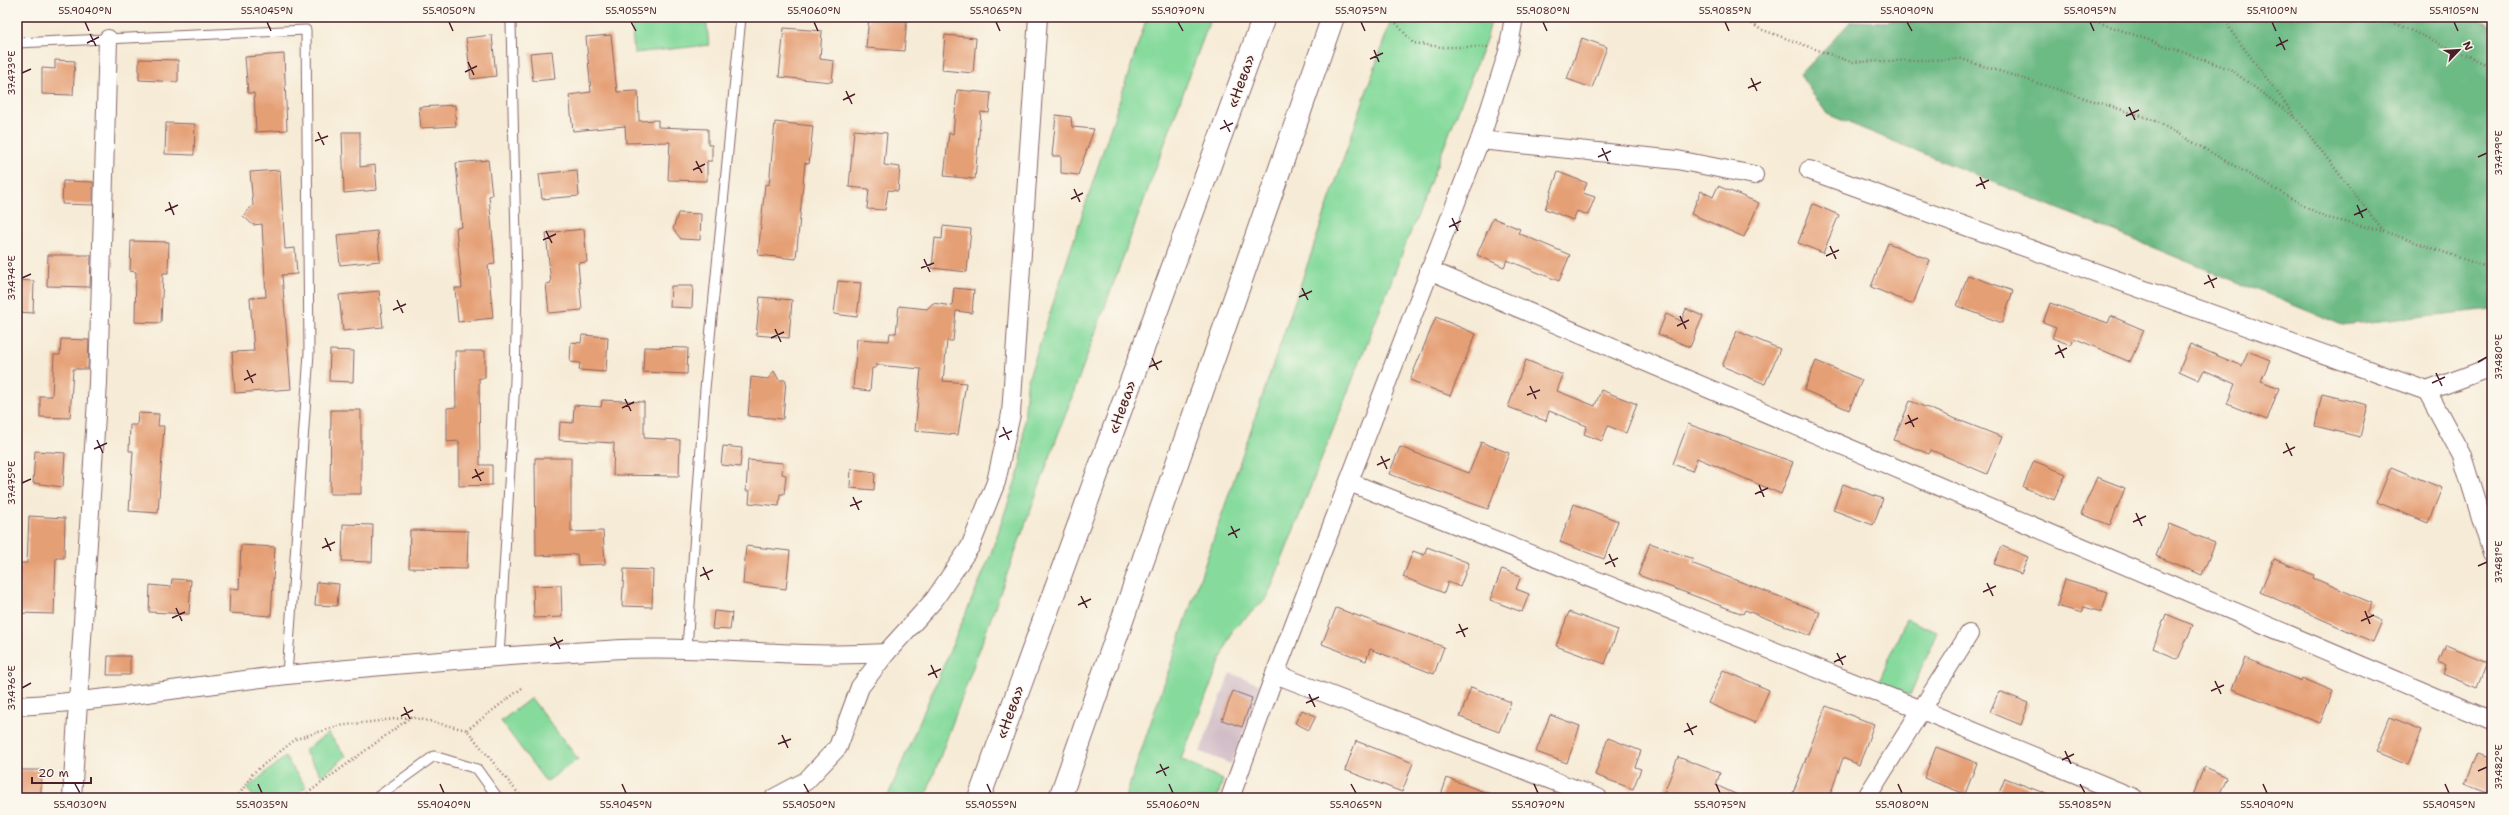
<svg xmlns="http://www.w3.org/2000/svg" width="2509" height="815" font-family="'Shantell Sans',sans-serif">
<style>
.industrial{fill:#d2bdc7}
.green{fill:#85da9c;stroke:#687c64}
.forest{fill:#6cba84;stroke:#5b6c58}
.building{fill:#e59f74}
.lines{fill:none;stroke-linecap:round;stroke-linejoin:round}
.service-casing{stroke:#866667;stroke-width:11}
.minor-casing{stroke:#866667;stroke-width:20}
.motorway-casing{stroke:#866667;stroke-width:24}
.path{stroke:#866667;stroke-width:2.5;stroke-dasharray:1 3;stroke-linecap:butt}
.service{stroke:#fff;stroke-width:9}
.minor{stroke:#fff;stroke-width:18}
.motorway{stroke:#fff;stroke-width:22}
.ticks{fill:none;stroke:#4a1f2b;stroke-width:1.5}
.labels{text-anchor:middle;dominant-baseline:central;stroke-width:3;stroke-linejoin:round;paint-order:stroke}
.street-label{font-size:15px;fill:#4a1f2b;stroke:#fbf7ec}
.neatline{fill:none;stroke:#4a1f2b;stroke-width:1.5}
.ticks-label{font-size:10px;text-anchor:middle;fill:#4a1f2b}
</style>
<rect width="100%" height="100%" fill="#fbf7ec"/>
<filter id="ink" filterUnits="userSpaceOnUse"><feTurbulence type="fractalNoise" baseFrequency=".025" numOctaves="2"/><feDisplacementMap in="SourceGraphic" scale="8" xChannelSelector="R" yChannelSelector="G"/><feConvolveMatrix kernelMatrix="1 2 1 2 8 2 1 2 1" color-interpolation-filters="sRGB"/></filter>
<filter id="wash" filterUnits="userSpaceOnUse"><feTurbulence type="fractalNoise" baseFrequency=".012" numOctaves="4" result="noise"/><feDisplacementMap in="SourceGraphic" scale="16" xChannelSelector="R" yChannelSelector="G"/><feGaussianBlur stdDeviation="0.9" result="paint"/><feColorMatrix in="noise" values="0 0 0 0 0 0 0 0 0 0 0 0 0 0 0 0 0 1.4 0 .05"/><feComposite in="paint" operator="in"/></filter>
<g filter="url(#wash)">
<rect width="100%" height="100%" fill="#f6ebd6"/>
<path class="industrial" d="M1230,673L1261,685L1231,764L1200,752Z"/>
<g class="green">
<path d="M631,17H706L709,45L634,53Z"/>
<path d="M1147,17H1211L925,798H887L989,559L1021,465L1027,383Z"/>
<path d="M1392,17H1492L1487,37L1267,598L1233,629L1181,759L1223,780L1217,798H1125Z"/>
<path d="M1906,619L1937,632L1910,695L1879,682Z"/>
<path d="M531,698L578,759L546,782L501,721Z"/>
<path d="M328,733L346,756L322,776L304,751Z"/>
<path d="M285,757L306,787L291,798H254L247,788Z"/>
</g>
<path class="forest" d="M1900,17H2471L2492,27V309L2342,325L1827,114L1800,75L1851,21L1887,22Z"/>
<g id="blocks">
<g class="building">
<path d="M869,17L907,20L904,51L866,48Z"/>
<path d="M784,28L822,31L820,59L834,61L832,82L779,77Z"/>
<path d="M492,35L496,76L471,79L466,38Z"/>
<path d="M611,35L617,92L638,91L639,121L658,120V127L708,129V145H712V161H707V181L668,180L670,142L626,143L625,126L573,131L569,95L591,92L586,37Z"/>
<path d="M945,35L976,38L973,73L942,70Z"/>
<path d="M1582,38L1607,47L1592,88L1567,79Z"/>
<path d="M552,51L555,79L533,81L530,53Z"/>
<path d="M284,54L287,130L256,132L254,93H248L245,57Z"/>
<path d="M139,59L178,60V82L139,80Z"/>
<path d="M55,60L75,61L73,95L42,94V68L55,69Z"/>
<path d="M957,90L991,93L989,113L981,112L975,179L944,176L949,133L953,134Z"/>
<path d="M455,105L456,126L421,128L419,107Z"/>
<path d="M1056,115L1071,117L1072,127L1094,129L1078,175L1061,173V156H1052Z"/>
<path d="M775,122L813,126L809,164L805,163L796,259L758,255L765,184L769,185Z"/>
<path d="M166,123L195,124L194,155L165,154Z"/>
<path d="M854,130L887,133L884,165L900,167L898,191L888,190L885,210L867,209L869,189L849,187Z"/>
<path d="M342,132H360V167L375,165L377,190L344,193Z"/>
<path d="M488,160L492,195L489,196L495,264L488,265L493,318L458,322L455,288H462L456,228L462,227L456,163Z"/>
<path d="M280,170L285,249L295,248L297,274L282,275L291,389L235,393L232,352L254,351L250,298L266,297L262,224L253,225L243,216L253,205L250,172Z"/>
<path d="M577,170L579,196L542,199L539,174Z"/>
<path d="M1558,172L1587,183L1583,193L1595,197L1588,215L1577,211L1573,220L1545,209Z"/>
<path d="M63,181L93,182V205L62,204Z"/>
<path d="M1718,186L1759,203L1744,237L1691,214L1701,191L1713,197Z"/>
<path d="M1813,204L1839,215L1823,253L1798,243Z"/>
<path d="M678,213L701,214L700,240L681,239L673,229Z"/>
<path d="M1493,218L1520,229L1518,233L1570,255L1559,281L1507,260L1504,267L1477,255Z"/>
<path d="M943,226L971,229L967,272L932,268L935,238L942,239Z"/>
<path d="M584,229L587,262L578,263L582,310L549,313L546,284L551,283L546,233Z"/>
<path d="M377,231L380,261L340,265L337,235Z"/>
<path d="M131,241L169,242L168,273H163L161,323L135,322L136,272L130,271Z"/>
<path d="M1888,243L1930,260L1913,304L1871,287Z"/>
<path d="M48,255H91L90,287L47,286Z"/>
<path d="M1968,275L2013,291L2002,323L1957,306Z"/>
<path d="M17,280L34,281L33,313L17,312Z"/>
<path d="M838,281L861,283L857,317L834,314Z"/>
<path d="M671,286H693L692,308L670,307Z"/>
<path d="M954,288L974,290L972,313L956,311L953,341H947L943,381L966,383L958,435L915,431L921,369L876,365V368H872L870,391L853,389L857,339L889,341L890,333H896L899,306L927,309L933,303L952,306Z"/>
<path d="M379,291L383,327L343,331L339,295Z"/>
<path d="M760,297L792,300L789,338L756,335Z"/>
<path d="M2050,303L2108,323L2111,316L2144,330L2130,362L2074,338L2071,345L2052,338L2056,328L2043,323Z"/>
<path d="M1686,309L1703,316L1690,347L1658,334L1666,314L1681,321Z"/>
<path d="M1436,317L1476,334L1450,396L1410,380Z"/>
<path d="M1737,331L1780,349L1765,384L1722,366Z"/>
<path d="M582,335L608,337L606,372L579,370L580,363L570,362L571,342L581,343Z"/>
<path d="M61,339L89,340L88,369H73L70,418L40,417V396H52L54,355H60Z"/>
<path d="M2190,344L2242,366L2248,351L2270,360L2261,381L2279,388L2267,420L2227,404L2235,384L2204,370L2199,380L2179,371Z"/>
<path d="M644,347L688,348L687,374L643,372Z"/>
<path d="M330,350L354,351L353,382L329,381Z"/>
<path d="M455,351H485V378H479L480,465H492V485L459,486V441L447,442V408L456,407Z"/>
<path d="M1526,360L1563,375L1557,391L1595,406L1601,390L1637,404L1626,433L1608,426L1602,441L1584,434L1587,426L1549,411L1546,421L1508,407Z"/>
<path d="M1816,361L1862,380L1849,410L1804,390Z"/>
<path d="M774,371L779,380H786L783,419L748,416L751,377L768,379Z"/>
<path d="M2322,394L2368,405L2360,437L2315,426Z"/>
<path d="M602,400L644,402V438L680,440L679,476L613,475L614,443L559,440L560,422L573,423L574,405L601,407Z"/>
<path d="M1910,401L2002,437L1987,474L1931,450L1929,454L1894,440Z"/>
<path d="M331,410H361V494H330Z"/>
<path d="M138,413L159,414L158,426H164L158,513L129,511L133,451H129L130,425H137Z"/>
<path d="M1688,424L1793,462L1781,494L1697,458L1692,471L1673,464Z"/>
<path d="M1481,442L1509,453L1488,509L1389,474L1400,447L1469,473Z"/>
<path d="M723,446L742,448L740,467L721,465Z"/>
<path d="M35,451L65,453L63,487L33,483Z"/>
<path d="M535,458H571V532L603,531L605,564L578,565L577,554L536,556Z"/>
<path d="M748,460L783,463L782,474L786,475L784,494H780L779,506L749,503L750,491H746Z"/>
<path d="M2034,461L2066,474L2054,500L2023,487Z"/>
<path d="M2391,467L2442,488L2428,523L2377,502Z"/>
<path d="M851,469L875,472L874,490L850,488Z"/>
<path d="M2097,477L2125,488L2110,525L2081,514Z"/>
<path d="M1843,484L1883,499L1873,525L1833,510Z"/>
<path d="M1574,504L1618,521L1604,559L1560,542Z"/>
<path d="M29,516L65,518L64,558H56L54,614L19,613L20,585H17V568L20,569L21,563H27Z"/>
<path d="M343,524L373,525L372,562L342,561Z"/>
<path d="M2169,524L2215,543L2202,575L2156,556Z"/>
<path d="M410,530L468,531L467,569L409,568Z"/>
<path d="M1650,543L1693,559L1691,563L1820,612L1811,636L1745,610L1743,614L1638,575Z"/>
<path d="M241,545L275,547L271,616L229,613L230,588L239,589Z"/>
<path d="M746,546L790,551L786,589L743,584Z"/>
<path d="M2002,546L2028,557L2021,574L1994,564Z"/>
<path d="M1427,547L1469,563L1460,587L1448,582L1444,593L1403,577L1413,551L1424,555Z"/>
<path d="M2274,559L2314,575L2313,578L2372,603L2367,614L2382,621L2373,642L2260,592Z"/>
<path d="M624,569L653,570L652,607L622,606Z"/>
<path d="M1502,569L1521,576L1516,589L1529,594L1522,612L1490,600Z"/>
<path d="M172,579L191,580L189,614L149,612L150,585L171,587Z"/>
<path d="M2065,579L2108,592L2102,612L2084,607L2082,613L2057,606Z"/>
<path d="M317,582L339,584L337,606L315,605Z"/>
<path d="M561,585L562,617L534,618L533,586Z"/>
<path d="M1336,608L1444,647L1434,674L1370,649L1366,661L1322,644Z"/>
<path d="M714,611L732,613L730,630L712,629Z"/>
<path d="M1569,612L1618,630L1605,664L1556,646Z"/>
<path d="M2166,614L2193,625L2178,659L2153,648Z"/>
<path d="M2446,645L2487,662L2477,688L2443,674L2446,666L2439,662Z"/>
<path d="M108,656H130V675H107Z"/>
<path d="M2245,658L2301,681L2302,678L2333,691L2320,723L2232,689Z"/>
<path d="M1723,670L1769,690L1755,723L1708,703Z"/>
<path d="M1471,687L1511,702L1499,732L1460,717Z"/>
<path d="M1233,691L1252,698L1242,727L1222,720Z"/>
<path d="M1999,691L2029,703L2021,725L1990,712Z"/>
<path d="M1826,706L1874,724L1859,765L1843,758L1829,798H1791Z"/>
<path d="M1302,710L1316,716L1309,730L1295,723Z"/>
<path d="M1550,715L1580,726L1567,763L1536,752Z"/>
<path d="M2390,717L2422,730L2408,765L2376,752Z"/>
<path d="M1608,738L1641,751L1635,767L1641,769L1633,789L1595,775Z"/>
<path d="M1356,741L1413,763L1402,792L1345,770Z"/>
<path d="M1936,747L1977,763L1965,794L1924,778Z"/>
<path d="M2478,753L2492,758V795L2465,784Z"/>
<path d="M1678,757L1720,773L1716,785L1744,798H1662Z"/>
<path d="M2204,767L2227,777L2218,798H2192Z"/>
<rect x="17" y="770" width="24" height="28"/>
<path d="M1447,778L1495,796V798H1440Z"/>
<path d="M2005,778L2054,797V798H1997Z"/>
</g>
</g>
</g>
<g filter="url(#ink)">
<use href="#blocks" fill-opacity="0" stroke="#866667" stroke-width="1"/>
<g class="lines">
<g class="service-casing">
<g id="service">
<path d="M17,43L306,30L309,353L287,675"/>
<path d="M687,648L705,389L741,17"/>
<path d="M499,657L515,381L517,282L511,24"/>
<path d="M376,798L434,756L477,769L498,798"/>
</g>
</g>
<g class="minor-casing">
<g id="minor">
<path d="M1480,140L1677,160L1754,175"/>
<path d="M1809,170L2427,391L2492,367"/>
<path d="M1429,270L2492,721"/>
<path d="M2427,391L2462,456L2492,553"/>
<path d="M1349,482L1922,710L2134,798"/>
<path d="M1275,674L1598,798"/>
<path d="M17,706C108,701 197,685 287,675C393,664 499,656 606,650C699,644 792,659 886,653"/>
<path d="M72,798L98,383L108,39"/>
<path d="M774,798L806,781L838,747L860,687L886,653L934,600L970,547L996,482L1011,414L1038,17"/>
<path d="M1230,798L1275,674L1480,140L1508,52L1514,17"/>
<path d="M1866,798L1969,634"/>
</g>
</g>
<g class="motorway-casing">
<g id="motorway">
<path d="M979,798L1264,17"/>
<path d="M1060,798L1333,17"/>
</g>
</g>
<g class="path">
<path d="M1391,17L1413,43L1441,47H1490"/>
<path d="M1742,17L1760,29L1851,62L1961,59L2154,120L2324,217L2383,231"/>
<path d="M2084,17L2230,69L2297,119L2383,231L2492,269"/>
<path d="M2225,17L2231,31L2295,116"/>
<path d="M2381,17L2492,67"/>
<path d="M467,730L522,688"/>
<path d="M237,798L253,773L296,739L338,726L411,717"/>
<path d="M301,798L411,717L467,730L522,798"/>
</g>
<use href="#service" class="service"/>
<use href="#minor" class="minor"/>
<use href="#motorway" class="motorway"/>
</g>
</g>
<path class="ticks" d="M85,22L89,31M267,22L271,31M449,22L453,31M631,22L636,31M814,22L818,31M996,22L1000,31M1178,22L1183,31M1361,22L1365,31M1543,22L1547,31M1725,22L1729,31M1907,22L1912,31M2090,22L2094,31M2272,22L2276,31M2454,22L2458,31M90,34L96,46M2279,37L2285,50M87,43L99,37M2276,46L2288,40M1374,50L1379,62M1370,59L1383,53M468,62L474,75M465,72L477,66M22,73L31,69M1751,78L1757,91M1748,88L1761,82M846,91L852,104M843,100L855,94M2129,107L2135,120M2126,116L2139,110M1224,120L1230,132M1220,129L1233,123M318,132L324,145M315,141L328,136M1602,148L1608,161M1598,157L1611,151M2478,157L2487,153M696,161L702,173M693,170L705,164M1980,177L1985,189M1976,186L1989,180M1074,189L1080,202M1071,199L1083,193M169,202L174,215M2357,205L2363,218M165,211L178,205M2354,215L2367,209M1452,218L1458,231M1449,227L1461,221M546,231L552,243M543,240L556,234M1830,246L1836,259M1826,256L1839,250M924,259L930,272M921,268L934,263M2208,275L2214,288M22,278L31,274M2204,284L2217,278M1302,288L1308,300M1299,297L1312,291M397,300L403,313M393,310L406,304M1680,316L1686,329M1677,326L1689,320M775,329L781,342M771,338L784,332M2058,345L2064,358M2055,354L2067,348M1152,358L1158,370M2478,362L2487,357M1149,367L1162,361M247,370L253,383M2436,373L2442,386M244,380L256,374M2432,383L2445,377M1530,386L1536,399M1527,395L1540,390M625,399L631,411M622,408L634,402M1908,415L1914,427M1905,424L1918,418M1003,427L1009,440M999,437L1012,431M97,440L103,453M2286,443L2292,456M94,449L107,443M2283,453L2295,447M1381,456L1387,469M1377,465L1390,459M475,469L481,481M472,478L484,472M22,483L31,479M1759,485L1764,497M1755,494L1768,488M853,497L859,510M850,506L862,501M2136,513L2142,526M2133,522L2146,516M1231,526L1237,538M1228,535L1240,529M325,538L331,551M322,548L335,542M1609,554L1615,567M1605,564L1618,558M2478,566L2487,562M703,567L709,580M700,576L713,570M1987,583L1993,596M1983,592L1996,586M1081,596L1087,608M1078,605L1091,599M176,608L182,621M2365,611L2370,624M172,618L185,612M2361,621L2374,615M1459,624L1465,637M1456,633L1468,628M554,637L560,649M550,646L563,640M1837,653L1843,665M1834,662L1846,656M931,665L937,678M928,675L941,669M2215,681L2221,694M22,688L31,683M2211,691L2224,685M1309,694L1315,707M1306,703L1319,697M404,707L410,719M401,716L413,710M1687,723L1693,735M1684,732L1697,726M782,735L788,748M778,744L791,739M2065,751L2071,764M2062,760L2074,754M1160,764L1166,776M2478,771L2487,767M1156,773L1169,767M75,784L80,793M258,784L262,793M440,784L444,793M622,784L626,793M804,784L809,793M987,784L991,793M1169,784L1173,793M1351,784L1356,793M1534,784L1538,793M1716,784L1720,793M1898,784L1902,793M2080,784L2085,793M2263,784L2267,793M2445,784L2449,793"/>
<g class="labels">
<g class="street-label">
<text transform="translate(1241 81) rotate(-70)">«Нева»</text>
<text transform="translate(1122 407) rotate(-70)">«Нева»</text>
<text transform="translate(1010 712) rotate(-70)">«Нева»</text>
</g>
</g>
<rect width="2509" height="815" fill="none" stroke="#fbf7ec" stroke-width="44"/>
<g transform="translate(2459 50) rotate(65)" stroke="#fbf7ec" stroke-width="3" paint-order="stroke">
<path d="M0-3L7 15L0 10L-7 15Z" fill="#4a1f2b"/>
<text y="-6" font-size="11" font-weight="bold" text-anchor="middle" fill="#4a1f2b">N</text>
</g>
<path d="M32 777v6h59v-6" fill="none" stroke="#4a1f2b" stroke-width="2"/>
<text x="38" y="777" font-size="12" fill="#4a1f2b" stroke="#fbf7ec" stroke-width="3" paint-order="stroke">20 m</text>
<rect x="22" y="22" width="2465" height="771" class="neatline"/>
<g class="ticks-label">
<text x="85" y="14">55.9040°N</text>
<text x="267" y="14">55.9045°N</text>
<text x="449" y="14">55.9050°N</text>
<text x="631" y="14">55.9055°N</text>
<text x="814" y="14">55.9060°N</text>
<text x="996" y="14">55.9065°N</text>
<text x="1178" y="14">55.9070°N</text>
<text x="1361" y="14">55.9075°N</text>
<text x="1543" y="14">55.9080°N</text>
<text x="1725" y="14">55.9085°N</text>
<text x="1907" y="14">55.9090°N</text>
<text x="2090" y="14">55.9095°N</text>
<text x="2272" y="14">55.9100°N</text>
<text x="2454" y="14">55.9105°N</text>
<text transform="translate(11 73) rotate(-90)" y="4">37.473°E</text>
<text transform="translate(2498 153) rotate(-90)" y="4">37.479°E</text>
<text transform="translate(11 278) rotate(-90)" y="4">37.474°E</text>
<text transform="translate(2498 357) rotate(-90)" y="4">37.480°E</text>
<text transform="translate(11 483) rotate(-90)" y="4">37.475°E</text>
<text transform="translate(2498 562) rotate(-90)" y="4">37.481°E</text>
<text transform="translate(11 688) rotate(-90)" y="4">37.476°E</text>
<text transform="translate(2498 767) rotate(-90)" y="4">37.482°E</text>
<text x="80" y="808">55.9030°N</text>
<text x="262" y="808">55.9035°N</text>
<text x="444" y="808">55.9040°N</text>
<text x="626" y="808">55.9045°N</text>
<text x="809" y="808">55.9050°N</text>
<text x="991" y="808">55.9055°N</text>
<text x="1173" y="808">55.9060°N</text>
<text x="1356" y="808">55.9065°N</text>
<text x="1538" y="808">55.9070°N</text>
<text x="1720" y="808">55.9075°N</text>
<text x="1902" y="808">55.9080°N</text>
<text x="2085" y="808">55.9085°N</text>
<text x="2267" y="808">55.9090°N</text>
<text x="2449" y="808">55.9095°N</text>
</g>
</svg>
